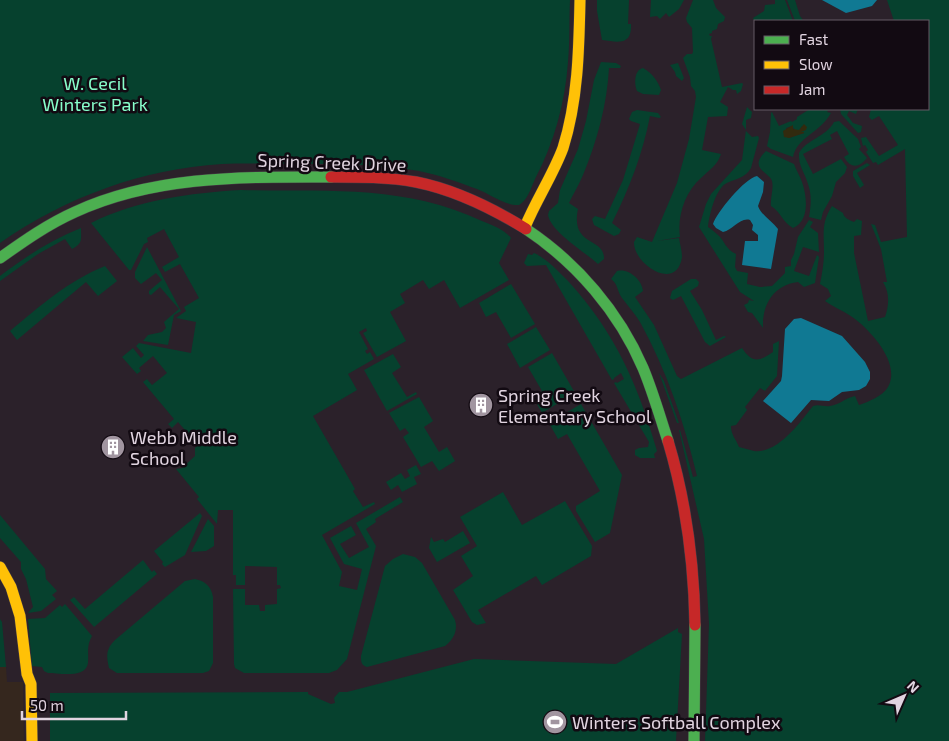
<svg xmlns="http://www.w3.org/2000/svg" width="949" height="741" font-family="'Exo 2',sans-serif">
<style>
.commercial{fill:#35271e}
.green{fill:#06412e;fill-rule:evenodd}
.sand{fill:#322a0e}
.water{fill:#107993}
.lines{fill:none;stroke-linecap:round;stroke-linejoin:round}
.fast-casing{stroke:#473e46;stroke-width:12}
.slow-casing{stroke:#473e46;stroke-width:12}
.jam-casing{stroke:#473e46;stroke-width:12}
.fast{stroke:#4caf50;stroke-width:11}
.slow{stroke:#ffc107;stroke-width:11}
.jam{stroke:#c62828;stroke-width:11}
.labels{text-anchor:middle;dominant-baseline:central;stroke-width:5;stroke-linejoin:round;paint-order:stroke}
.park-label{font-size:18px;fill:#88fecb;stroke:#120a12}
.street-label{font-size:18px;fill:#e1d4e0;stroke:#120a12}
.poi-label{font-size:18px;fill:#e1d4e0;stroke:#120a12;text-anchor:start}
</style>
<rect width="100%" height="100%" fill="#2b212a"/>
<path class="commercial" d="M0,667H6L7,682H23L24,741H0Z"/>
<g class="green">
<path d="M0,0H570C569,20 570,41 568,62C565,103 554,143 535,179C531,188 527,201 519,205C505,206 490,194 477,189C458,182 439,175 419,171C380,164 341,164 302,164C275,164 249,163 222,164C142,169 66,197 0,243Z"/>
<path d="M597,0H629L628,24H631C632,46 618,42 602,40L597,11Z"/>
<path d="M651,0H684L679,9L669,17L666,13L660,19L657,16L650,17Z"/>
<path d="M693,0H713L716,8L725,17L724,21L718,24L717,29L712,31V33L709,34L710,36H712L711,39L722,87L742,83L743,84L741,91L737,94L736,90H733L728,87L720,102L728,107L727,116L708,117L702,150L721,154C717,166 709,170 701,178C685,192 677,216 680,237L657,241L679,238C680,244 682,251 682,257C677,293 633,264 634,242L637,237L652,242L677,183L689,139L696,97L695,91L691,86L690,77L683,58L687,54H692L693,52L692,28L687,22L686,18Z"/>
<path d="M775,0H785L793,21L755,22L753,18L764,11L765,5L775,4Z"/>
<path d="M787,0H795L800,16L803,20L801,21H795Z"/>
<path d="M887,0H949V741H705L709,624L704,539L679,430H680L693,477L697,476C684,422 667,371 640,322C635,314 628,306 622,298C617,291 618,284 611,279L617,271C629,268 642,280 643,291L635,297L654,325L677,376L681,379L742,348C752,363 759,362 773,352V344L779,341L777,376L765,391L760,388L745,407L747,410L736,425L731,426C731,435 736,439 739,447C744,448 749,450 754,451C778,454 800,422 813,406C819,404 824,407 830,406C839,405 845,398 855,396L859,405C868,402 883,396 888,387C901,364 872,332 855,319C846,312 835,308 825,301L831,296L828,289L820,284C822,274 824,263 824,252C824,234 821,223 832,206L843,213C844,218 849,220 854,222L857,219L862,221L861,235L854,236V253L868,321L885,317C889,306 890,293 883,282H887L881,249L871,224L875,225L881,242L907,237L905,149L878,165L876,162L873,163L866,152L868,150L865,145L863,146L861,138L866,137L879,156L898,145L879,116L872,120L869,117L871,109H928V21H894Z"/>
<path d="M601,62L616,63L621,66L620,68H609C607,105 597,141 583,175C579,185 573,194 569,203L578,209C570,247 605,237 604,259L598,264C585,252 551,232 548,215L549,211L558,203L560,190L578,149L586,121L594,80Z"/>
<path d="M678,63L684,78L682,81L676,76L675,72L670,65Z"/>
<path d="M643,68C652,73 658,81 661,90L659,95L643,94L637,91C634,84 634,70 643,68Z"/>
<path d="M747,107L752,112L751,118L746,120V131L752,137L758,136L759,138L751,168C746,178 734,179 725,184C715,191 709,216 708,227C712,230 715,232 718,235C725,241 725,249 736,254L735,267L737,271L748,273L747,284L760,287L772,286L785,273V267L791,266V260L794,254L798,237L809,220L813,222L810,227L818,233L819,252L803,247L794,271L809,276L817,255L819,257L815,283L804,287L798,282C773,285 762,305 763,328L752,313L748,312L744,305L748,303L749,300L754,301L740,292L699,227L706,204L711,194L742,160L746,130L742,124Z"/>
<path d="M810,109H829L827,112L831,113C820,133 797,137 793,157L771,149L767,146L770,132L771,113L772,112L779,126L791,121L792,122L797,119V117ZM792,126L795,130H800L802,126L801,132L804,133L789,138L786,128Z"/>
<path d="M840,109H858L856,114L849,111L847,115L853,123L862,126L861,132L858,133L841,114Z"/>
<path d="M637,110L658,113L661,117L659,118L650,116C643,153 629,189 612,223L621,230L619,234L614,236L594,225L592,219L595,216L605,219L623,180L640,124L631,121L629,119L632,112Z"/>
<path d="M839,121L858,139L861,147L859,149L867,158C859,168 851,169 844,157L849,154L837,131L830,135L832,139L803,154L813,174L841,159L847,167L845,173L836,182L832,196L823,212L821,220L809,217C811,206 812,195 808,184C805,173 798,166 799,153C807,139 826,137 834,122Z"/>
<path d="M766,151L794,164C796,170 800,176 802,182C807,196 810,221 793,228C783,223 781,212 771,206C770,198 774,189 772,181C768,171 748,169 766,151Z"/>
<path d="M867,163L870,165L857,173L864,185L860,188L853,176V171Z"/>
<path d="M241,190C325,192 404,184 482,221C492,225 505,230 511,238L499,263L509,280L460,308L444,280L429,289L423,280L400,294L405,303L390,312L406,341L377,357L363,333L367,331L366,328L359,332L368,349L365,351L367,354L370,352L374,359L348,374L357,390L313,416L355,489L353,491L363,507L374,502L375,504L322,535L342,572L339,586L357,590L362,569L344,564L330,538L351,526L356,535L340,544L349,558L369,547L356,523L400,497L403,502L375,519L376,522L366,529L376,546L347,659L337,670L329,673H244L235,668L234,664L233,589H245V605H259L260,611H265V605L277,604V589L281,588L280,585H277V567L245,566V585H236V575H233V510H218L217,524L197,499L199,497L176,469L182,468L195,456V448L198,445L178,422L172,428L168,424L174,419L143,382L147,379L152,385L167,373L153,356L139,368L141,371L137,374L122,357L133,348L141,358L144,355L136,346L139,343L191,353L196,322L176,318L186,311L184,307L199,298L180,264L165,272L162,267L179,257L164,229L147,238L148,242L144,244L131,270H129L91,223C137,200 190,193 241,190Z"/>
<path d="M81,228C81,240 83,243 72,249L65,239L38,254L0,281V276C25,257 51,240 81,228Z"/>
<path d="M147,247L181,311L174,315L168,345L143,341L148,335L162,332L166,328L164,322L179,309L160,287L151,295L149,294V291L162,280L156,273L141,284L135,278V272Z"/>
<path d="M534,253C546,258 559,272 569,282C616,334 638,385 657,451L654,454L655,458H640L635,455V450L639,448L648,447L649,442L614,383L616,382L617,383L624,379L621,373L614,378V379L612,380L546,265L527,266L524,263L528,254L532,255Z"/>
<path d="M105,266L117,281L98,296L86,282L17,340L10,331C40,306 68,281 105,266Z"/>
<path d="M691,279H696L699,282L698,286L690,291L702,310L716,340L724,336L726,337L710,346L705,342L681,296L673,300L670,298L672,291Z"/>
<path d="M511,284L535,324L511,338L496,312L486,317L479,303Z"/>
<path d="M536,327L550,350L520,368L507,344Z"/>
<path d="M552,353L575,393L542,413L533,397L542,391L528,367Z"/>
<path d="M393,354L401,367L392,373L407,397L416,392L417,394L387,411L364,370Z"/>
<path d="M659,373L664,381L679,423H677Z"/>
<path d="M419,397L433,421L424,427L439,452L447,447L455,461L439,471L432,461L421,467L403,437L409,433L405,428L400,431L389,413Z"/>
<path d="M581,404L622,475L610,533L595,542L576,511V506L600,491L567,434L558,439L549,423L562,415L567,425L571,422L564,414Z"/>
<path d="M416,465L421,474L414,477L417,484L402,492L398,485L391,490L386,482L401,473L405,479L410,476L407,470Z"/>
<path d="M503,492L522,525L565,501L592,546L591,556L542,585L536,576L478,610L486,623L477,625L472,622L453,590L473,576L461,556L477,546L460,517Z"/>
<path d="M200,513L202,516L185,555L165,567L162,564L163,562L154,551Z"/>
<path d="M0,515L45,569L46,579L57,591L52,595L56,599L41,611L28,613L33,607L26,579L21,569V562L0,538Z"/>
<path d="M208,519L214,526V546L206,551L191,552Z"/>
<path d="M463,531L470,543L437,562L429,548L431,537L434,542L443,539L445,542Z"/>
<path d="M403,554L415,557L422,563L455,620C458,630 454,639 445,646L367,667C361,665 361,662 361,656L385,566L393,559Z"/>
<path d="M143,560L152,572L154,570L157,574L94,627L70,600L74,597L85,609Z"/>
<path d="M195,579C205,581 211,586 213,597V663L209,671L203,673H117L109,668C106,655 106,649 115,640L185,581Z"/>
<path d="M65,604L92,636C86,647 89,652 88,663C86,679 58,673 48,673L44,671L42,667L32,666L28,619L45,618L60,605L62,607Z"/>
<path d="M0,619L2,622L6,667H0Z"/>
<path d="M678,628V632L682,634L676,741H50V693L308,692V694L331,704L335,703L334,698L339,692H347L474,659L616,664Z"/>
</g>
<path class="sand" d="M804,124L807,127L806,130L801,132H804V133L789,138L784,137L783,131L793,125V129L799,130Z"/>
<g class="water">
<path d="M822,0H877L872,6L846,13Z"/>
<path d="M757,176L764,182L763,192L758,206C761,215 772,221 778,229L771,269L742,265L745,241H758V235L752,230L753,225L750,220C740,217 733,230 723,232L716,228L713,224C717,212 745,178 757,176Z"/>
<path d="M801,318L842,336L865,362L870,372V379L866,386L859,390L842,392L829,401L811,400L791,423L763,401L781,381L782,376L785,329L794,319Z"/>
</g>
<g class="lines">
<g class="fast-casing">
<g id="fast">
<path d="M526,229C577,263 619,312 643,368C653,392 660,417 668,441"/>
<path d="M0,258C24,241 48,224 75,212C155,175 245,177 331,177"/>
<path d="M694,741L695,625"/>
</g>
</g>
<g class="slow-casing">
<g id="slow">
<path d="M525,227C536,200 553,175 563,148C578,101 579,49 580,0"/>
<path d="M0,567L11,587L20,616L27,674L31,684L32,741"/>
</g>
</g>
<g class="jam-casing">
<g id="jam">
<path d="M331,177C359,177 388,177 416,182C456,190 492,208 526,229"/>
<path d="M668,441C686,501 694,563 695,625"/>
</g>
</g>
<use href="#fast" class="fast"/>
<use href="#slow" class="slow"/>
<use href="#jam" class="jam"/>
</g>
<defs>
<g id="building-disc" transform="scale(1.25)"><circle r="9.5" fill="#a195a0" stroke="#120a12"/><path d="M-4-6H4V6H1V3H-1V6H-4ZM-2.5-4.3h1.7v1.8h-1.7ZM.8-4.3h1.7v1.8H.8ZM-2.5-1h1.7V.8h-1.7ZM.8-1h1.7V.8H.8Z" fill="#fff"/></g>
<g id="stadium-disc" transform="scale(1.25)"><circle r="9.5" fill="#a195a0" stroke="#120a12"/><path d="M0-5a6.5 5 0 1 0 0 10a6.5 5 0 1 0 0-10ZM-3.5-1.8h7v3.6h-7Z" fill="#fff"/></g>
</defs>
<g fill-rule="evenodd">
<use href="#building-disc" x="481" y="405"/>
<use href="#building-disc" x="113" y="447"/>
<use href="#stadium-disc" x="555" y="722"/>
</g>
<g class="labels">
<g class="park-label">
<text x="95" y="83">W. Cecil<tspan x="95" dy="21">Winters Park</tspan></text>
</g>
<g class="street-label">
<text transform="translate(332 162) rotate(2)">Spring Creek Drive</text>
</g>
<g class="poi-label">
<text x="498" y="395">Spring Creek<tspan x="498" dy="21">Elementary School</tspan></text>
<text x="130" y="437">Webb Middle<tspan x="130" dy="21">School</tspan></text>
<text x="572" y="722">Winters Softball Complex</text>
</g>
</g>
<rect x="754" y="20" width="175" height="90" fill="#120a12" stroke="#655b64"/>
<rect x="764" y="36" width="25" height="8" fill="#4caf50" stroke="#655b64"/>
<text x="799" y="45" font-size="15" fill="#e1d4e0">Fast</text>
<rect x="764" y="61" width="25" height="8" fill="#ffc107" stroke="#655b64"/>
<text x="799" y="70" font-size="15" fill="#e1d4e0">Slow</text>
<rect x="764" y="86" width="25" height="8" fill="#c62828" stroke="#655b64"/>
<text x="799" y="95" font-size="15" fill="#e1d4e0">Jam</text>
<g transform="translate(904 696) rotate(45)" stroke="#120a12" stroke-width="4" paint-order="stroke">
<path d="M0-4L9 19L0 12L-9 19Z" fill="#e1d4e0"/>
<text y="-8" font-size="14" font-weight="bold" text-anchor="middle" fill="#e1d4e0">N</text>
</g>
<path d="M22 711v8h104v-8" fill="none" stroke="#e1d4e0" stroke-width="2.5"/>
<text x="30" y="711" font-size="15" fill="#e1d4e0" stroke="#120a12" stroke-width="4" paint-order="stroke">50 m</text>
</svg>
